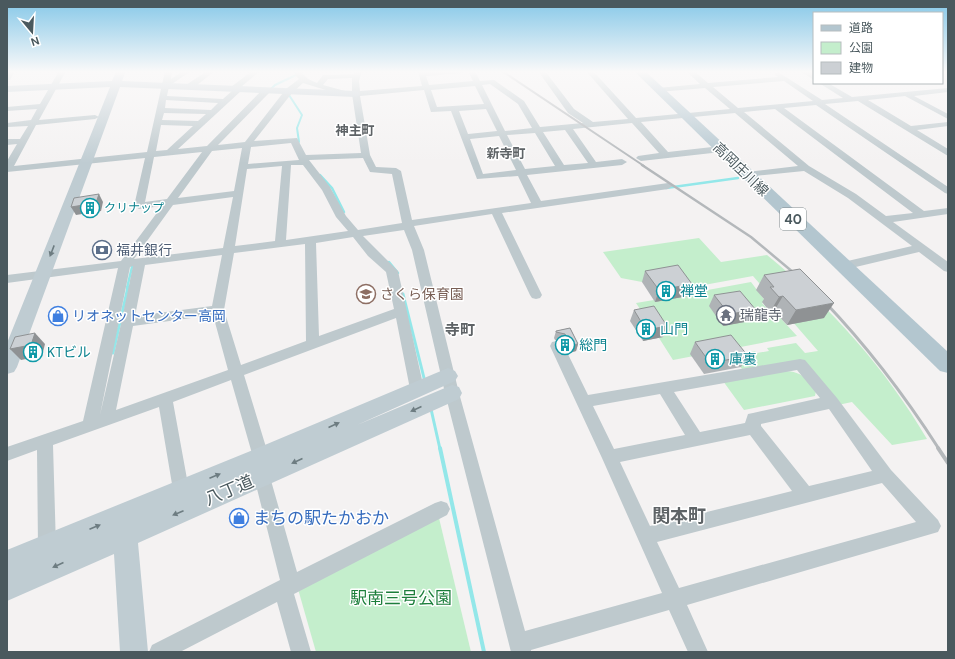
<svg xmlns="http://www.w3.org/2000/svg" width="955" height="659" font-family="'DM Sans','Noto Sans JP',sans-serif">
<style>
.green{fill:#c4eecc}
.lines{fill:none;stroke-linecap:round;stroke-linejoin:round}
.stream-far3{stroke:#93e7e9;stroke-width:2}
.stream-far2{stroke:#93e7e9;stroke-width:2.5}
.stream-far1{stroke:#93e7e9;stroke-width:3}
.stream{stroke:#93e7e9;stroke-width:4}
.street{fill:#bec9cd;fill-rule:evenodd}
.secondary{fill:#bfccd2;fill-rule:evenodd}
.primary{fill:#b3c6cf;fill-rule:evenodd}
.rail-far3{stroke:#b4b8bb;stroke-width:2}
.rail-far2{stroke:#b4b8bb;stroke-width:2.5}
.rail-far1{stroke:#b4b8bb;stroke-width:3}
.rail{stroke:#b4b8bb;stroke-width:4}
.wall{fill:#afb3b6}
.shaded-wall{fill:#8f9294}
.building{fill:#ccd0d4;stroke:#8f9294}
.oneway{fill:#6d7c81}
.labels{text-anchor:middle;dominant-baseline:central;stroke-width:3;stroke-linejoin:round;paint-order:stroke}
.far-culture-label{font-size:12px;fill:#0d838f;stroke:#fff;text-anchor:start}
.far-neighbourhood-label{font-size:13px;font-weight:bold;fill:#5e6366;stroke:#fff}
.shield{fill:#fff;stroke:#808b8e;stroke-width:1}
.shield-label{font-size:13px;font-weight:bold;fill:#4a595e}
.street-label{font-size:14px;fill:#4a595e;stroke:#fff}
.service-label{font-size:14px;fill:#4e5e75;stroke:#fff;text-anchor:start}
.culture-label{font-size:14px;fill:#0d838f;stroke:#fff;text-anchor:start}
.education-label{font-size:14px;fill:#785e54;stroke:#fff;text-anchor:start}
.worship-label{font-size:14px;fill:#5b616d;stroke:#fff;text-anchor:start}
.shop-label{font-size:14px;fill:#366cbe;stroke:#fff;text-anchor:start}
.neighbourhood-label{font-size:15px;font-weight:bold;fill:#5e6366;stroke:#fff}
.near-street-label{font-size:17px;fill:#4a595e;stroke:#fff}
.near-shop-label{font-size:17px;fill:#366cbe;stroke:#fff;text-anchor:start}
.near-park-label{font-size:17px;fill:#1c7e3b;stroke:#fff}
.near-neighbourhood-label{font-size:18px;font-weight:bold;fill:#5e6366;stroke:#fff}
</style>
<rect width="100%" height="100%" fill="#f4f2f2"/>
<g class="green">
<path d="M699,238L721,262L767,255C830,306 886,369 927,439L892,445L852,402L838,405L802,361L742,369L732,356L755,351L757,353L769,351L767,348L796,343L805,353L818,351L753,276L682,289L673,277L642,282L621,278L603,252Z"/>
<path d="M751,282L766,302L762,303L770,312L774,311L797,336L673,360L659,338L662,337L646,318L636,303L654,300L655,301L686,294Z"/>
<path d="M785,371C803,372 805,378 816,391L815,396L744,410L723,381Z"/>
<path d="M439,518L471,652H316L298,589Z"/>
</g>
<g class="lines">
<g class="stream-far3">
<path d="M270,90L275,85L296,75V71"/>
<path d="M289,95L302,115L297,128L299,142"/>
</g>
<g class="stream-far2">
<path d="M320,175L332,188L344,212"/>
<path d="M666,188L738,178"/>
<path d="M389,262L398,273"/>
<path d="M127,288L133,263"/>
</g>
<g class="stream-far1">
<path d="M403,294L425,382"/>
<path d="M113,353L128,287"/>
<path d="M431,409L440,449"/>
</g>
<path class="stream" d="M440,448L484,652"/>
<g class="street">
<path d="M8,71H15L10,80H7Z"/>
<path d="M59,71H66L39,120L95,115L99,117L95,119L36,125L14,166L147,152L165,71H172L171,79L183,71H191L169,86L167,96L223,99L232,91L230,89L231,87L252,71H260L241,87V91L178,149L207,146L263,89H269V93L218,145L245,142L286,89L299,79L295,75L298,71L301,72L308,79L317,83L323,75L354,74L355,71H362L359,81L360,91L422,86L418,71H466L463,73L426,76L429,85L473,81L468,71H475L480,81L494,80L524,101L540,127L583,123L568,113L538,71H545L574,109L593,122L628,119L586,71H593L636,118L730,109L705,88L658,92L654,90L658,88L700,84L686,71H694L708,83L778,77L774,74L778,72L822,100L843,98L819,83H828L852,97L948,88V92L914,96L948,114V119L905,96L868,100L911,126L948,122V126L917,130L948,149V156L858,101L825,104L948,187V194L945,193L816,105L784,108L924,211L948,208V214L893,222L948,262V272L944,271L919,252L843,270L839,269L837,266L839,263L912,246L848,198L804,171L744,177L742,175L747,172L798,166L735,113L641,122L668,152L721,146L725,149L721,152L641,161L636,158L638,156L659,153L632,123L573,129L596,162L622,159L627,162L622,165L527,175L541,201L668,183L673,186L668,189L502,213L542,295L540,298L536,299L532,298L530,295L492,214L414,226L424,250L459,393L525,631L662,593L602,458L550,346L552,342L557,341L562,342L588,395L800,359L805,360L837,398L891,470L938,520L941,526L938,532L687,605L708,652H688L669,610L531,650V652H511L445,393L412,250L404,230L363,236L398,271L424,389L422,393L417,395L412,393L410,389L396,318L244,375L269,457L267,462L261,464L255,462L253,457L231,380L173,402L189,490L187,496L181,498L175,496L173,490L159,407L53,445L56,547L53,553L47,556L41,553L38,547L37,450L7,461V447L83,421L118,268L7,283V275L121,261L162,206L139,209L134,206L145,158L7,172V161L17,144L7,145V139H20L28,126L7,127V123L31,120L37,109L7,111V107L40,104ZM352,78V94L361,153L306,155L297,138L254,141L292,93L303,83L342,95H345V91L323,85L328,79ZM784,81L813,101L738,108L713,87ZM490,84L518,104L532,128L505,131L482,85ZM475,86L484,104L437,107L431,90ZM424,90L431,112L451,111L477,179L518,176L531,203L412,220L401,171L396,168L376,167L370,155L360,96ZM166,100L218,103L211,110L165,108ZM486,109L497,131L468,134L459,111ZM775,109L913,213L886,216L856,194L809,166L744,112ZM164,113L206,114L198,121L162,120ZM161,125L193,126L167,150L156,151ZM565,130L588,163L564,165L543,132ZM535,133L555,166L525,169L507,135ZM499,136L516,170L483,174L470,139ZM291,143L299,160L248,164L251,147ZM242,148L234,191L178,198L212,151ZM202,152L167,199L145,202L154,157ZM363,158L370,172L392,174L402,223L358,230L346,216L330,187L309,160ZM291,165H303L322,190L336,217L348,231L286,240ZM282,166L275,241L235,246L247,169ZM233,197L223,248L134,259L173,205ZM353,237L368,256L386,272L394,309L319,336L316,243ZM305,244L306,341L241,365L224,310L234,253ZM222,255L212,306L135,316L145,265ZM133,266L122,319L120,322L121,324L100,415L130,267ZM213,315L228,370L116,410L133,326ZM797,370L820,398L753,413L748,414L745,423L700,432L674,392ZM660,394L685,435L614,449L593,406ZM829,409L872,471L809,486L761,426V424ZM750,435L792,491L650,526L620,462ZM882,483L916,522L679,588L657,542Z"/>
<path d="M207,71H215L192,89H186V85Z"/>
<path d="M800,71H808L814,75V80Z"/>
<path d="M262,469L268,472L270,477L297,572L435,503L441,501L447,503L450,509L447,515L294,594L311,652H291L277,602L180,652H149L152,645L280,580L254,477L256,472Z"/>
</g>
<g class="secondary">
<path d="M116,71H126L122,81L356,91L361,94L356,97L120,87L17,367L14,372L7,374V343L110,87L7,92V86L112,81Z"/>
<path d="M448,368L455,371L458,376L455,381L357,425L452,385L459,387L462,393L459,399L138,543L148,652H120L114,554L7,601V550L253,450Z"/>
</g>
<path class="primary" d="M634,71H645L948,352V373L940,371Z"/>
<path class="rail-far3" d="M502,71L644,166"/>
<path class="rail-far2" d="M642,165L751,237L800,278"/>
<path class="rail-far1" d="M823,300C867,346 905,396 939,449"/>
<path class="rail" d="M938,448L948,463"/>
</g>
<g class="wall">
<path d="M645,271L688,296L655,302L642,282Z"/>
<path d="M764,275L824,318L787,325L774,311L770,312L762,302L764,299L756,290Z"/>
<path d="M714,295L750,321L723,326L709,306Z"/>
<path d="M634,310L667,326L663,337L643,341L630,321Z"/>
<path d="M570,328L578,344L576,351L569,353L563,341L555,340L554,338L556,331Z"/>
<path d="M695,342L748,356L741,367L704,374L690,354Z"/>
</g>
<g class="shaded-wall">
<path d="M99,194L103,202L101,211L76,215L71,207Z"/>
<path d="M692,284L688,296L655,302L659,290Z"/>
<path d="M783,296L774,311L770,312L779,297Z"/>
<path d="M834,303L824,318L787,325L796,310Z"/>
<path d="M756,310L750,321L723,326L729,314Z"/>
<path d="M667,326L663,337L643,341L646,330Z"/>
<path d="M35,333L45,344L42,356L21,360L10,349Z"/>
<path d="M578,344L576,351L569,353L570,345Z"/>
</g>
<g class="building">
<path d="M99,194L96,203L71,207L74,198Z"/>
<path d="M678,265L692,284L659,290L645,271Z"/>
<path d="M800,269L834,303L796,310L783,296L779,297L770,287H774L764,275Z"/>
<path d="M740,291L756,310L729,314L714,295Z"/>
<path d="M654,306L667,326L646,330L634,310Z"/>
<path d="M570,328L578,344L570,345L565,334L556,332V331Z"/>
<path d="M35,333L31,345L10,349L15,337Z"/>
<path d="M731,335L748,356L710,363L695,342Z"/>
</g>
<defs><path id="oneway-solid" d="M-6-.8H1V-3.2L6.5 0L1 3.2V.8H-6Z"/></defs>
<g class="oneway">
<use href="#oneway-solid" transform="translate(52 251) rotate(111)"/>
<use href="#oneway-solid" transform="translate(416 409) rotate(156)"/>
<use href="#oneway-solid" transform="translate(334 425) rotate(-24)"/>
<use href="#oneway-solid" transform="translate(297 461) rotate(156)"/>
<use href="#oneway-solid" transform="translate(215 476) rotate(-23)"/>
<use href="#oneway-solid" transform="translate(178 513) rotate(157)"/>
<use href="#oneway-solid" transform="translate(95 527) rotate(-23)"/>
<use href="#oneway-solid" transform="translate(58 565) rotate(156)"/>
</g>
<linearGradient id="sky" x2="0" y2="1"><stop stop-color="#86c8e8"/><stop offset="0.44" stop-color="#faf9f9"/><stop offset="1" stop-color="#faf9f9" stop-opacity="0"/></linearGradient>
<rect width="955" height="163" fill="url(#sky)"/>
<defs>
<g id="building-ring" transform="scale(1)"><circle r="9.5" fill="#fff" stroke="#0f9aa8" stroke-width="1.5"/><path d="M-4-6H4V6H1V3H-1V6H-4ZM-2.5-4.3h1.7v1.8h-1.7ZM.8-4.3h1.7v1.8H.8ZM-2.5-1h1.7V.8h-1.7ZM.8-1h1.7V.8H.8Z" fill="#0f9aa8"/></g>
<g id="bank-ring" transform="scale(1)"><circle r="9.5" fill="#fff" stroke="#5c6f8a" stroke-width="1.5"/><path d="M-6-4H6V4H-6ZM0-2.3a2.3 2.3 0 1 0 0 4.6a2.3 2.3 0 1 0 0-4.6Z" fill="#5c6f8a"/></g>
<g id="school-ring" transform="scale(1)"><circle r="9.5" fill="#fff" stroke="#8d6e63" stroke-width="1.5"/><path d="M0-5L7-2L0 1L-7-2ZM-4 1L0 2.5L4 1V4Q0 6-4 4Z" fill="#8d6e63"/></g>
<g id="temple-ring" transform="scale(1)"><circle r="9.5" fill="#fff" stroke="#6b7280" stroke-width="1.5"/><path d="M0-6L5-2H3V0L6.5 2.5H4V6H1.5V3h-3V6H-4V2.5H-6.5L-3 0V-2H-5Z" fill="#6b7280"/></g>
<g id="shop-ring" transform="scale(1)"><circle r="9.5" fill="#fff" stroke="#3f7fe0" stroke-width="1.5"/><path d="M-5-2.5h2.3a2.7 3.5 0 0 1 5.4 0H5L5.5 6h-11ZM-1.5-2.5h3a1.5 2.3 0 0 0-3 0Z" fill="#3f7fe0"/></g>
</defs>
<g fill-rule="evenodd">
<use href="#building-ring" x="90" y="208"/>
<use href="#bank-ring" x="102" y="250"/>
<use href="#building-ring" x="666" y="291"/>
<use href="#school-ring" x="366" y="294"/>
<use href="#temple-ring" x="726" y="315"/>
<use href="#shop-ring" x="58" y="316"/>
<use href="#building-ring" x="646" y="329"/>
<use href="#building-ring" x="565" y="345"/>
<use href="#building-ring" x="33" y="352"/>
<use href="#building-ring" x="715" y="359"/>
<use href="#shop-ring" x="239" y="518"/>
</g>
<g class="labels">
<g class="far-culture-label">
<text x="104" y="208">クリナップ</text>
</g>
<g class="far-neighbourhood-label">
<text x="355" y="130">神主町</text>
<text x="506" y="153">新寺町</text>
</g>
<rect class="shield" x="780" y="208" width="26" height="22" rx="3"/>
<g class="shield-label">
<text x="793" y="219">40</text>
</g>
<g class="street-label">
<text transform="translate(741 169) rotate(44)">高岡庄川線</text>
</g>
<g class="service-label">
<text x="116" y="250">福井銀行</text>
</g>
<g class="culture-label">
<text x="680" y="291">禅堂</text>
<text x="660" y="329">山門</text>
<text x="579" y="345">総門</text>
<text x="47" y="352">KTビル</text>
<text x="729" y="359">庫裏</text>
</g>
<g class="education-label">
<text x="380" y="294">さくら保育園</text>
</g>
<g class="worship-label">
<text x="740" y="315">瑞龍寺</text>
</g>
<g class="shop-label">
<text x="72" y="316">リオネットセンター高岡</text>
</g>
<g class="neighbourhood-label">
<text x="460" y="330">寺町</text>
</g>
<g class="near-street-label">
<text transform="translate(229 490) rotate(-23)">八丁道</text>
</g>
<g class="near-shop-label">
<text x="253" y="518">まちの駅たかおか</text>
</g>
<g class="near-park-label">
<text x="401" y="598">駅南三号公園</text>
</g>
<g class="near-neighbourhood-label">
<text x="679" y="516">関本町</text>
</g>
</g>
<rect width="955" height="659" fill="none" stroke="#4a595e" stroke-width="16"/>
<rect x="813" y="12" width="130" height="72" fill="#ffffff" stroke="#b7bdbf"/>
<rect x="821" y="25" width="20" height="6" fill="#b3c6cf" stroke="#b7bdbf"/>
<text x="849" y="32" font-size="12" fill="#4a595e">道路</text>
<rect x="821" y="42" width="20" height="12" fill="#c4eecc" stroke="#b7bdbf"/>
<text x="849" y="52" font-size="12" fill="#4a595e">公園</text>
<rect x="821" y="62" width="20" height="12" fill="#ccd0d4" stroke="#b7bdbf"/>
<text x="849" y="72" font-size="12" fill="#4a595e">建物</text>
<g transform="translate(32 32) rotate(162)" stroke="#ffffff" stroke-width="3" paint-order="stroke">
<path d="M0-3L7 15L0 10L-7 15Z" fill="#4a595e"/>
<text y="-6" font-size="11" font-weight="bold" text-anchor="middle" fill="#4a595e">N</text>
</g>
</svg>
